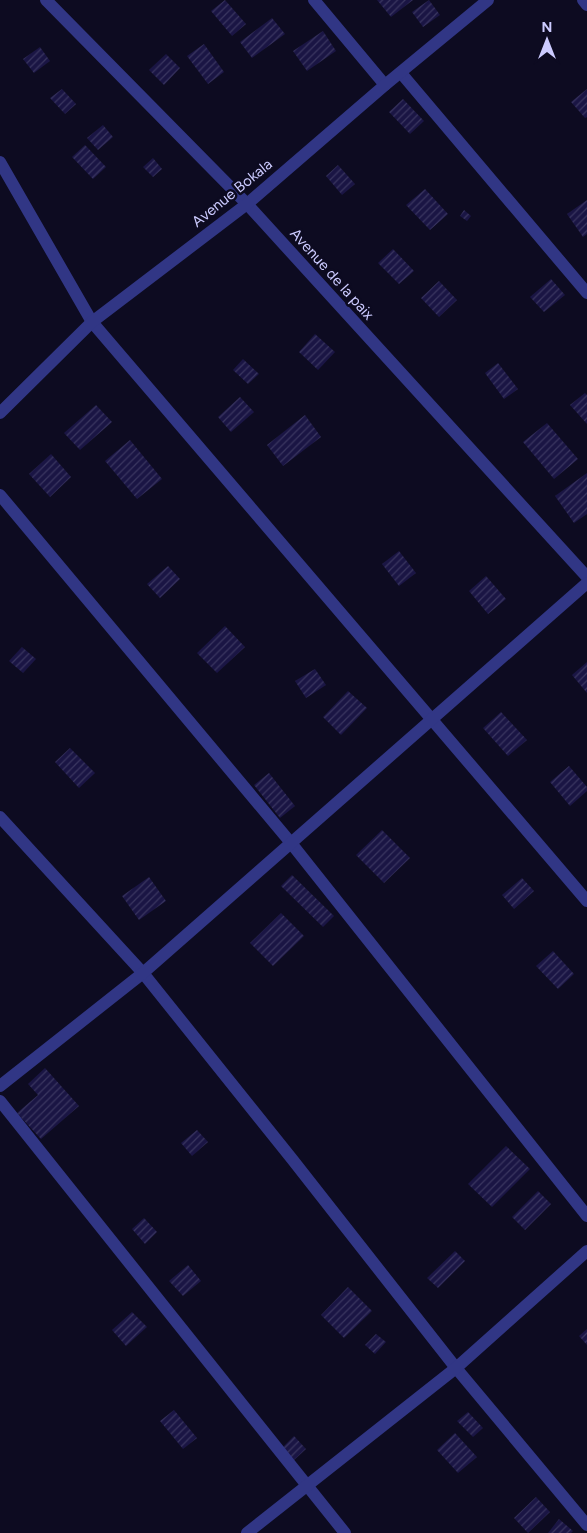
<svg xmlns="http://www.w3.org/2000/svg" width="587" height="1533" font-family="Figtree,sans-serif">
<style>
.building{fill:url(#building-hatch)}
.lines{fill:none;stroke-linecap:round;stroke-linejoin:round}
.minor{stroke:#313685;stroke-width:12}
.labels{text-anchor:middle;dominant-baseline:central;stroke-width:5;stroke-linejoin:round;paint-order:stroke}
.street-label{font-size:15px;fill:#cccbff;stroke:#0d0b21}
</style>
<defs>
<pattern id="building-hatch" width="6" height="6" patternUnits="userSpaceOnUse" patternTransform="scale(1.25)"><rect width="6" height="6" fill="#1a1544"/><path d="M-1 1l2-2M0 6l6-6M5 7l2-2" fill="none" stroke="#3a3660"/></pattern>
</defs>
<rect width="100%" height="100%" fill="#0d0b21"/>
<g class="building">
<path d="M225,0L246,24L232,36L211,11Z"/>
<path d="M377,0H413L391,17Z"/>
<path d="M429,0L440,15L423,27L412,12Z"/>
<path d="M272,18L285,34L252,58L240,42Z"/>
<path d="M323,31L336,51L307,71L293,51Z"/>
<path d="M204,44L224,72L208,84L187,56Z"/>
<path d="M40,47L50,61L34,73L23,59Z"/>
<path d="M166,54L180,68L164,85L149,70Z"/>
<path d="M62,89L76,104L65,114L50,98Z"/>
<path d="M587,89V117L585,118L571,102Z"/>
<path d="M403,99L424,121L410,134L389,112Z"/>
<path d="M103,125L113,137L98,150L87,138Z"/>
<path d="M85,145L106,167L93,179L72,157Z"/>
<path d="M153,158L162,169L153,177L143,167Z"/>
<path d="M338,165L355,184L342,195L326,176Z"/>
<path d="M425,189L448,214L430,230L406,205Z"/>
<path d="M587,200V234L583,237L567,214Z"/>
<path d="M464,210L471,216L467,221L460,216Z"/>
<path d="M393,249L414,271L399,284L378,263Z"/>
<path d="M551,279L565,295L544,312L530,297Z"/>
<path d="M439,281L457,300L439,317L421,298Z"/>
<path d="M315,334L335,352L318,370L299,352Z"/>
<path d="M243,359L259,374L248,384L233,370Z"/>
<path d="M498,363L518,389L504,399L485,373Z"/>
<path d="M585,393L587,395V424L570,405Z"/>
<path d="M240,397L254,412L231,432L218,417Z"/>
<path d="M96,405L112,422L80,450L64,433Z"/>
<path d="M305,415L321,437L283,466L267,445Z"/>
<path d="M547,423L578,459L554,479L523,442Z"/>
<path d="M130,440L162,479L137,499L105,461Z"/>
<path d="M51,454L71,477L50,497L29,474Z"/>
<path d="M587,473V514L574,523L555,496Z"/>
<path d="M399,551L416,573L399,586L382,564Z"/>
<path d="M168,566L180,579L160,598L147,584Z"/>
<path d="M486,576L506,599L488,614L469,591Z"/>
<path d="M225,626L245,647L217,673L197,653Z"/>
<path d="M22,647L36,659L23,673L9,661Z"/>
<path d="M587,662V693L572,675Z"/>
<path d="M315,669L326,685L306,698L295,681Z"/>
<path d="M348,691L367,708L341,735L323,717Z"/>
<path d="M501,712L527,740L508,756L483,728Z"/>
<path d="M70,748L95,773L79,788L55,762Z"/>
<path d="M569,766L587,787V791L570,806L550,782Z"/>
<path d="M269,773L295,806L280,818L254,785Z"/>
<path d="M382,830L410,858L384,883L356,855Z"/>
<path d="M292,875L334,916L323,927L281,886Z"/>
<path d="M149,877L166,901L139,920L122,896Z"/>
<path d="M522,878L534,891L514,909L502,895Z"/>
<path d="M281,913L304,936L273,966L250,943Z"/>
<path d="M553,951L574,974L558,989L536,966Z"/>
<path d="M45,1068L79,1106L41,1139L17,1113L38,1095L28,1084Z"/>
<path d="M197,1130L208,1142L192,1156L181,1143Z"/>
<path d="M506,1146L530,1169L492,1207L468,1184Z"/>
<path d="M538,1191L551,1204L525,1230L512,1217Z"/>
<path d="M144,1218L157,1232L145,1244L132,1229Z"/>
<path d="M455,1251L465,1261L438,1288L427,1278Z"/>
<path d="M188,1265L201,1281L183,1296L169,1281Z"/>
<path d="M348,1287L372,1311L344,1338L321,1315Z"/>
<path d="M132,1312L147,1327L126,1346L112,1330Z"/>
<path d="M587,1329V1345L579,1336Z"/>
<path d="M376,1334L386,1342L375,1354L365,1345Z"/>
<path d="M174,1410L197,1438L183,1449L160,1421Z"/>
<path d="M468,1412L483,1428L473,1437L457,1421Z"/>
<path d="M455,1433L477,1457L458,1473L437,1450Z"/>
<path d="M294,1436L306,1449L293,1461L281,1449Z"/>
<path d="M536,1497L550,1512L528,1533L514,1518Z"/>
<path d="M559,1519L573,1531L571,1533H548Z"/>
</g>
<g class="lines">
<g class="minor">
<path d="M46,0L247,204L587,577"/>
<path d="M314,0L385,85"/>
<path d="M583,0L587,5"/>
<path d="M401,73L587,293"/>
<path d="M0,162L92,322L587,901"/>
<path d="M0,413L92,322L247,204L385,85L488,0"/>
<path d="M0,495L291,843L587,1216"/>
<path d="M0,817L143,973L292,1159L456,1368L587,1525"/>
<path d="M0,1086L143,973L587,583"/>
<path d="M0,1101L345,1533"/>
<path d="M247,1533L456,1368L587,1251"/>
</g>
</g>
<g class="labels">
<g class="street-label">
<text transform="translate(232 193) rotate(-39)">Avenue Bokala</text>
<text transform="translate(332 274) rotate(48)">Avenue de la paix</text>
</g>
</g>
<g transform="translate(547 40)" stroke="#0d0b21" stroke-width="4" paint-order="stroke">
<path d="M0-4L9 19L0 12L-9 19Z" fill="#cccbff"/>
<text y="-8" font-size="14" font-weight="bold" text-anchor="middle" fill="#cccbff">N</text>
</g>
</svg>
